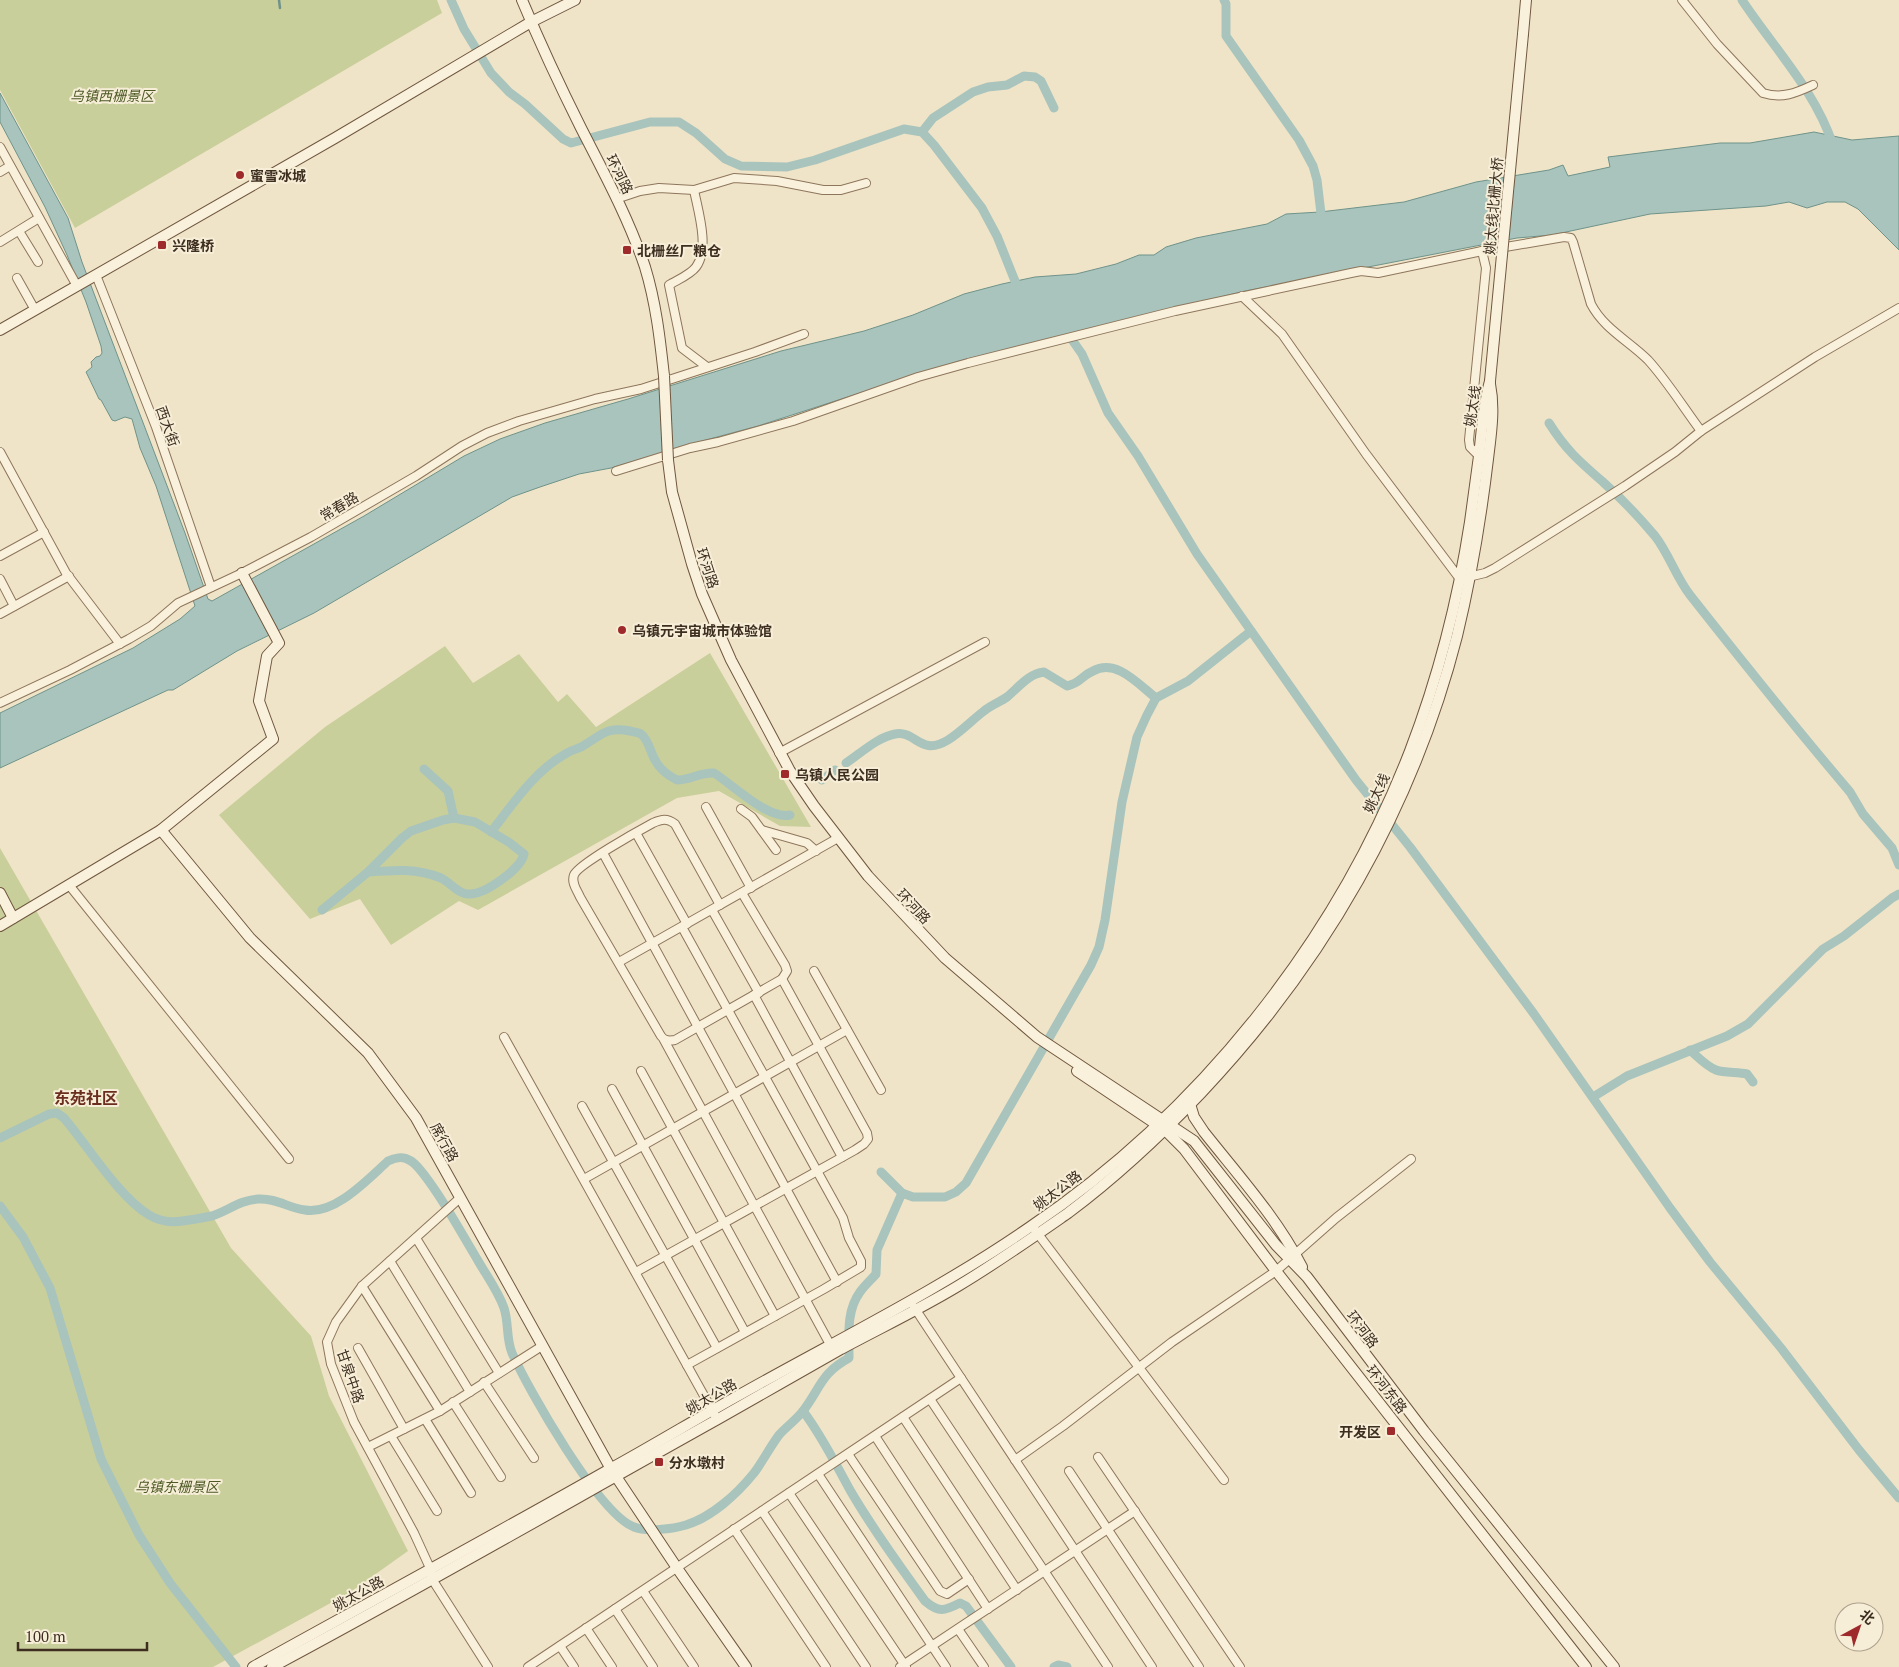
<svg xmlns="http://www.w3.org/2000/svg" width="1899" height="1667" font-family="'PT Serif','Noto Sans SC',serif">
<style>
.green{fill:#c9cf9b}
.water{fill:#a9c4bc;stroke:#6f938a}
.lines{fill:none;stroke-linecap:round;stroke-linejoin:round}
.stream{stroke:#6f938a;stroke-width:2.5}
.canal{stroke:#a9c4bc;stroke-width:9}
.street-casing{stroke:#8d765c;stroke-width:10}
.secondary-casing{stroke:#6f573f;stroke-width:12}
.street{stroke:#faf1dc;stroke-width:8}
.secondary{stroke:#faf1dc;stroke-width:10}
.secondary-bridge-casing{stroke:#6f573f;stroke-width:12;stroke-linecap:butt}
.secondary-bridge{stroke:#faf1dc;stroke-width:10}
.poi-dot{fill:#9e2a2b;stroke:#f7eed8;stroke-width:2}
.labels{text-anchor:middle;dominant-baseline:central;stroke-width:4;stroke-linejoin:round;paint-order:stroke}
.park-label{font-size:14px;font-style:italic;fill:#4d5a26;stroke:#f7eed8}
.street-label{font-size:14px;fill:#3d2e20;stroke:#f7eed8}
.poi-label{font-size:14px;font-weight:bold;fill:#3d2e20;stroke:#f7eed8;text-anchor:start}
.quarter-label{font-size:16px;font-weight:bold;fill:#6b2e1e;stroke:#f7eed8}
</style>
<rect width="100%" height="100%" fill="#f0e4c8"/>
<g class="green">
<path d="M0,0H437L442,13L75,228L0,90Z"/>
<path d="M445,646L473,683L519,654L558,702L567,694L596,727L710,653L811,827L780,826L719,791L677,798L478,910L459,901L391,945L360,899L310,919L219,815L325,727Z"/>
<path d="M0,848L231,1248L311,1336L329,1396L408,1551L349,1593L213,1667H0Z"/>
</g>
<path class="water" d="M0,93L68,218L82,262L185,533L208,599L212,601L364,516L464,456L500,439L545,423L628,399L781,351L864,331L913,315L964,294L1002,284L1035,277L1076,274L1116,264L1139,255H1154L1166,247L1196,238L1267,224L1286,214L1320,212L1404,202L1476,182L1549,170L1563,165L1568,176L1610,167L1608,157L1720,143H1750L1814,132L1852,140L1899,136V250L1858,209L1845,202H1827L1807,208L1789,202L1766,206L1650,214L1552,235L1517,238L1245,291L959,361L758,426L691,444L611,468L579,474L540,487L512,497L314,613L237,651L173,690H168L0,768V713L133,648L180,619L195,606L156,486L140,448L132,419L125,417L115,421L112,420L101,400L99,399L88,376L86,372L92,367L91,362L96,357L100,356L102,353L101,346L86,302L67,255L45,207L0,122Z"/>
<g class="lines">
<path class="stream" d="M279,0L280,8"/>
<g class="canal">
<path d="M451,0L464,29L491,73L509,92L525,104L563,139L571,143L650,122H679L696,133L725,159L741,166L787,167L815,160L904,129L922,132L934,145L982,208L997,236L1019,291"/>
<path d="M1224,0L1226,4V36L1299,140L1313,166L1317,180L1322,222"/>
<path d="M1742,0C1773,47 1815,90 1833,145"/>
<path d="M922,132L933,118L973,92L988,87L1007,85L1024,76L1035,77L1041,81L1054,108"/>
<path d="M1061,324L1082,354L1108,413L1138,456L1197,554L1356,780L1410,847L1534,1014L1670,1208L1710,1262L1781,1348L1859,1450L1899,1498"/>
<path d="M1549,423C1566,450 1579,461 1603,482C1621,498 1639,517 1655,536C1669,554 1676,577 1690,595C1742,661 1795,727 1850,792L1863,814L1892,848L1899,865"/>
<path d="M846,763C861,753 878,737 895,734C916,730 920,757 948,740C961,732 972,720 984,711C991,705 1000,702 1007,697C1019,687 1028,674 1044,672L1067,686C1081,683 1081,676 1093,671C1116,658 1138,684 1156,698"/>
<path d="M424,769L448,791L454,818"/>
<path d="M822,780L835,770"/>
<path d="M491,832C513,804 535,770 567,753C572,750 577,749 581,747C601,736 605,726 630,731C633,732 638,732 641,734C649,740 650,752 655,760C660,770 669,776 677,780C690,780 701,772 714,773C732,784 768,820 790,815"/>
<path d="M322,910L368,872L402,838L411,831L443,820L454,818L475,822L510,843L524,854C521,869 485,894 470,894C459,895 451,883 441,878C417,868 393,870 368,872"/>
<path d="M1690,1050C1698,1057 1706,1066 1716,1070C1724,1073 1738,1072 1747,1074L1753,1082"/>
<path d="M1593,1097L1627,1076L1727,1036L1748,1024L1823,949L1844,936L1892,898L1899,894"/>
<path d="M0,1138L49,1114L57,1113L64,1118C87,1145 119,1197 149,1215C159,1221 170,1223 182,1221C192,1220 202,1218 212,1216C228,1211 240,1200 258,1199C277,1198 288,1208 305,1210C335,1215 368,1179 388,1161C394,1158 403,1156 409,1160C416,1163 420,1170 425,1176C445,1202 460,1231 477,1259C486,1275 498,1291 504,1308C509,1323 506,1339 512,1353C528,1389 599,1514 634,1527C646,1532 673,1529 686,1525C712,1517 737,1494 754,1473C763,1461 770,1447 779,1435C786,1427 796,1420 803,1411C820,1389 821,1373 849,1358C849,1336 846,1311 860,1292C865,1285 871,1280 876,1274L877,1250L902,1193"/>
<path d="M881,1172L902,1193L913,1197H945L956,1192L966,1183L1091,965L1099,947L1105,920L1122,802L1137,737L1147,715L1156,698L1188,681L1251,631"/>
<path d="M0,1206L23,1237L50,1288L101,1459L139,1535L170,1583L236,1667"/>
<path d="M803,1411C822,1436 835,1463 850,1490C872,1528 899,1565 925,1601C939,1613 944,1611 960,1603L966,1606L1011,1667"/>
<path d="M1054,1667L1058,1665L1067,1667"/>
</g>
<g class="street-casing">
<g id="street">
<path d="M1682,0L1717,44L1763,93C1782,99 1796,93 1813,85"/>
<path d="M0,147L77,286"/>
<path d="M0,172L10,166"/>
<path d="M694,190C698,211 710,248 696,267C690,275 677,280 669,285L682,348L707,367"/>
<path d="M616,199L640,191L659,188L694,190L734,178L777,181L823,190H841L866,183"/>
<path d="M19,231L38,262"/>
<path d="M0,242L39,218"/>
<path d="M96,275L156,427L211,587"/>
<path d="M17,278L35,310"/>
<path d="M1242,296L1282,334L1366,454L1460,579L1485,573L1495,568L1625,486L1675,452L1701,431L1815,357L1899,308"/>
<path d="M0,452L66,573L120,644"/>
<path d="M1479,456L1470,447L1469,440L1486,268L1482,251"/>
<path d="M616,471L690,448L718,442L793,421L918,377L968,363L1175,311L1351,273L1361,271L1378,273L1482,251L1564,237L1571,238L1573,242L1591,304C1604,329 1629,341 1648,360C1668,382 1683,407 1701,431"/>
<path d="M0,556L44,532"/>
<path d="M0,579L14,606"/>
<path d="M0,614L69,576"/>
<path d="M0,703L70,670L129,639L151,626L178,603L242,573L311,537L416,476L462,446L487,433L519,421L595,399L641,389L755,352L804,334"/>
<path d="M779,753L985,642"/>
<path d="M706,807L751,888"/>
<path d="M741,809L752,817L776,850"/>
<path d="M762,830L807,843L816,851"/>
<path d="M636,833L687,924"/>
<path d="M603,853L837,1282"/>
<path d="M69,885L289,1159"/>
<path d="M720,905L675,824C667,818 662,819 653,823C640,830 577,865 574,875C571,883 577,890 580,897L661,1036C665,1041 669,1041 675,1040L782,979L787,971L785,965L742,893"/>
<path d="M712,910L759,993"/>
<path d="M682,927L843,1218L849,1238L861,1261V1267L824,1289L687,1365"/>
<path d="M619,962L838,838"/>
<path d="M814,971L881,1090"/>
<path d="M754,995L842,1157"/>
<path d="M504,1037L717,1419"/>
<path d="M664,1040L832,1348"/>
<path d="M641,1071L775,1316"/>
<path d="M612,1089L745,1332"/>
<path d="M582,1106L717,1348"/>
<path d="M584,1179L847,1030"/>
<path d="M460,1198L362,1286L336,1322L327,1342L331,1364L354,1422L414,1533L430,1568L432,1579L488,1667"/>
<path d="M1035,1230L1224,1480"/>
<path d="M416,1238L499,1373"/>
<path d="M390,1261L470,1392"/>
<path d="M636,1272L855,1150L864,1144L868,1139L867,1133L782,979"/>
<path d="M362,1286L440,1411"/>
<path d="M914,1307L1152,1667"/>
<path d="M358,1348L404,1429"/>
<path d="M484,1382L534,1458"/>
<path d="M930,1399L1108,1667"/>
<path d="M453,1402L501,1477"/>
<path d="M903,1417L1017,1590"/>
<path d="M425,1419L471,1493"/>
<path d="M391,1436L437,1511"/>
<path d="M875,1436L988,1609"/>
<path d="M368,1447L440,1411L542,1346"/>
<path d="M848,1454L940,1591L947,1594L969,1579"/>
<path d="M1098,1457L1240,1667"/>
<path d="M1015,1460L1063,1426L1172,1342L1276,1271L1336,1218L1411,1159"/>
<path d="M1069,1471L1199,1667"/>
<path d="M818,1474L946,1667"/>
<path d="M789,1493L906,1667"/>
<path d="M762,1511L866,1667"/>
<path d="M734,1529L826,1667"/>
<path d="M643,1591L694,1667"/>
<path d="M615,1609L653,1667"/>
<path d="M586,1628L612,1667"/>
<path d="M958,1629L984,1667"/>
<path d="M560,1646L574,1667"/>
<path d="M528,1667L961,1378"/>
<path d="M900,1667L1135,1511"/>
</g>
</g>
<g class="secondary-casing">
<g id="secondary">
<path d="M522,0C540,43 560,86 581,128C604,173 629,219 645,267C656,303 660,339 664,376"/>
<path d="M1523,34L1526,0"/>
<path d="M0,330L335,138L531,22L575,0"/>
<path d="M668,460L672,492L692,564L702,594L731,660L790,771L814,806L868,876L945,958L1037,1037L1194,1141L1276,1245L1307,1277L1424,1431L1614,1667"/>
<path d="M161,830L250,938L368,1053L416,1118L611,1469L677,1568L746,1667"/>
<path d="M0,893L13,918"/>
<path d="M0,926L161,830L273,739L259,701L267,656L279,643L242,573"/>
<path d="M1077,1071L1165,1130L1184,1149L1276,1271L1586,1667"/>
<path d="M1190,1104L1194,1117L1204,1132C1238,1175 1277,1218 1302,1267"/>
<path d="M253,1667C372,1601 492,1536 610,1469C652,1446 693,1421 734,1398C833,1342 936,1292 1030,1227C1199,1113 1336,942 1410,751C1438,678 1458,600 1470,522C1473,500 1476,478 1479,456C1482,430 1483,406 1490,381"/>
<path d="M272,1667C422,1587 569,1502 718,1419C759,1396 800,1372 841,1349C880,1328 920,1309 958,1286C995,1264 1032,1238 1068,1213C1116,1177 1160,1136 1201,1093C1323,964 1413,808 1457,636C1471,578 1481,518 1488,459C1491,434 1495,409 1490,384"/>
</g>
</g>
<use href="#street" class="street"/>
<use href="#secondary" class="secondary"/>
<g class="secondary-bridge-casing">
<g id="secondary-bridge">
<path d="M664,376L668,460"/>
<path d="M1490,381L1523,34"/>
</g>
</g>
<use href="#secondary-bridge" class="secondary-bridge"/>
</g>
<g class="poi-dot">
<circle cx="240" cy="175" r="5"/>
<rect x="157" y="240" width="10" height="10" rx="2.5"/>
<rect x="622" y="245" width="10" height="10" rx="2.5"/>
<circle cx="622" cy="630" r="5"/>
<rect x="780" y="769" width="10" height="10" rx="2.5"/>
<rect x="1386" y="1426" width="10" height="10" rx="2.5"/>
<rect x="654" y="1457" width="10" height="10" rx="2.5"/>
</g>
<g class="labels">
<g class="park-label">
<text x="112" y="95">乌镇西栅景区</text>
<text x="177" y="1486">乌镇东栅景区</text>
</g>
<g class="street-label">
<text transform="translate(620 174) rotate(64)">环河路</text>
<text transform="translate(1493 206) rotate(-85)">姚太线北栅大桥</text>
<text transform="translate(1472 406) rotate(-81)">姚太线</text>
<text transform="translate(168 426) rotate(70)">西大街</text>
<text transform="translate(339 506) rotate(-31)">常春路</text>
<text transform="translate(708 568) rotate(72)">环河路</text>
<text transform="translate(1376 793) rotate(-65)">姚太线</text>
<text transform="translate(914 906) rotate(47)">环河路</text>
<text transform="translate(445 1142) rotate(61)">席行路</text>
<text transform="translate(1057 1190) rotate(-37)">姚太公路</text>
<text transform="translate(1363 1329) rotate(53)">环河路</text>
<text transform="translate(351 1376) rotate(71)">甘泉中路</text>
<text transform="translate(1387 1389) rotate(52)">环河东路</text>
<text transform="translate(711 1396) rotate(-30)">姚太公路</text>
<text transform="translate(358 1593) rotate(-29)">姚太公路</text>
</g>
<g class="poi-label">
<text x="250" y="175">蜜雪冰城</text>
<text x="172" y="245">兴隆桥</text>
<text x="637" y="250">北栅丝厂粮仓</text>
<text x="632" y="630">乌镇元宇宙城市体验馆</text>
<text x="795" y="774">乌镇人民公园</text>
<text x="1381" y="1431" text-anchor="end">开发区</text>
<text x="669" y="1462">分水墩村</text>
</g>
<g class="quarter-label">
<text x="86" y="1098">东苑社区</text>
</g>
</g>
<g transform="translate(1859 1627) rotate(40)"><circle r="24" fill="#f7eed8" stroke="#ada18e"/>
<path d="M0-4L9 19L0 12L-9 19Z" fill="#9e2a2b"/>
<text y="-8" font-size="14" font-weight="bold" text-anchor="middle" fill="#3d2e20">北</text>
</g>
<path d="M18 1642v8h129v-8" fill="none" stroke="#3d2e20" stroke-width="2.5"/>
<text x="25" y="1642" font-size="15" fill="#3d2e20" stroke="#f7eed8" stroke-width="4" paint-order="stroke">100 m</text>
</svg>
